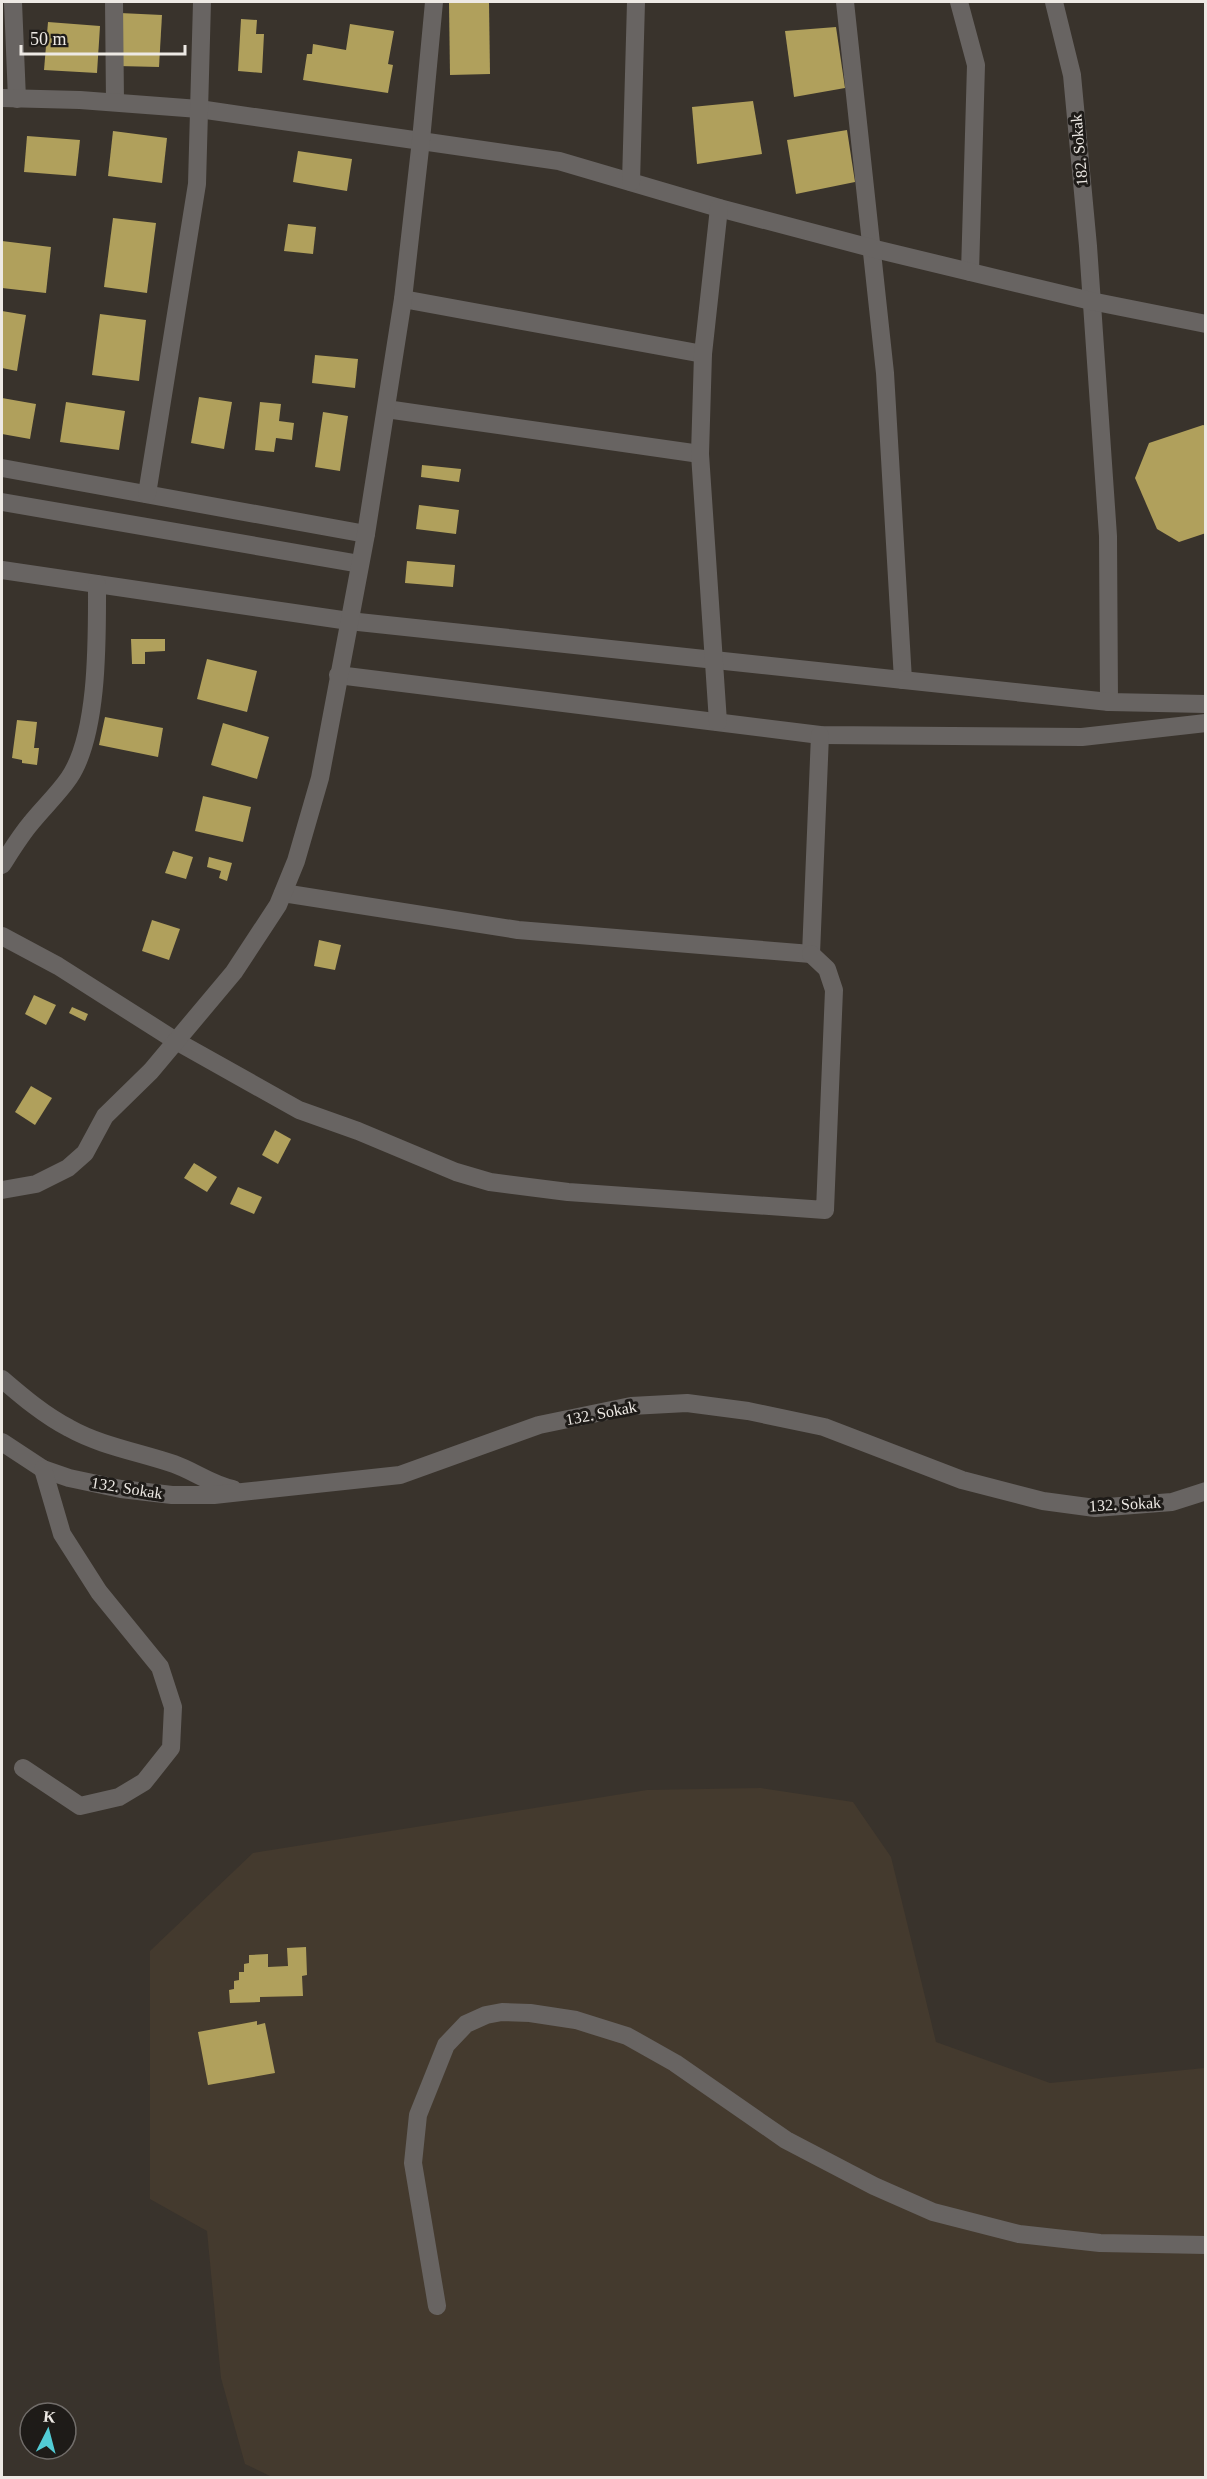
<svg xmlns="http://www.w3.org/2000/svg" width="1207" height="2479" font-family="'Times New Roman',serif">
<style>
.built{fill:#443a2e}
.building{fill:#b0a05c}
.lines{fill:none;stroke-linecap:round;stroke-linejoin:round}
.minor{stroke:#686462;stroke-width:18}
.labels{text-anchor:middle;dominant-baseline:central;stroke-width:6;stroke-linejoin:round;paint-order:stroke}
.street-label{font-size:16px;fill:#ede9e4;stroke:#1e1b18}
</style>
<rect width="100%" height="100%" fill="#39332c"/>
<path class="built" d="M761,1788L853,1802L891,1857L936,2042L1050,2083L1205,2068V2477L274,2478L245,2464L221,2378L207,2231L150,2199V1951L253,1853L647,1790Z"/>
<g class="building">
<path d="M449,2H489L490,74L450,75Z"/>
<path d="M120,13L162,15L159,67L118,66Z"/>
<path d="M241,19L257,20L256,34H264L262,73L238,71Z"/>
<path d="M48,22L100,26L97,73L44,70Z"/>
<path d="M350,24L394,31L388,64L393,65L388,93L303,80L307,54H312L313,44L346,50Z"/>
<path d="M836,27L845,88L794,97L785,31Z"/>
<path d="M753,101L762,154L697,164L692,107Z"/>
<path d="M847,130L855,182L796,194L787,140Z"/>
<path d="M113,131L167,138L162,183L108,176Z"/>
<path d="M27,136L80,140L76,176L24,172Z"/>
<path d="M298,151L352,159L347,191L293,182Z"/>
<path d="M113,218L156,223L147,293L104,287Z"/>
<path d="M288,224L316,227L313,254L284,251Z"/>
<path d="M2,241L51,247L46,293L2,288Z"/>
<path d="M2,311L26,315L17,371L2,368Z"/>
<path d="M100,314L146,320L139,381L92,375Z"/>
<path d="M315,355L358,359L355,388L312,383Z"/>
<path d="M199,397L232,402L224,449L191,443Z"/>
<path d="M2,398L36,404L30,439L2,434Z"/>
<path d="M66,402L125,411L119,450L60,442Z"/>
<path d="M260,402L281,404L279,421L294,423L292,440L276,438L274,452L255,450Z"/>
<path d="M323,412L348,416L340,471L315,467Z"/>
<path d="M1203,425L1206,426V533L1179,542L1157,529L1135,478L1149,443Z"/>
<path d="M422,465L461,469L459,482L421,477Z"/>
<path d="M419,505L459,510L456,534L416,529Z"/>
<path d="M407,561L455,565L453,587L405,583Z"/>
<path d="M131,639H165V651L145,652V664H132Z"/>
<path d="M207,659L257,671L247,712L197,699Z"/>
<path d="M105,717L163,728L158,757L99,745Z"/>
<path d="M17,720L37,722L34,748H39L37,765L22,763V760L12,758Z"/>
<path d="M223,723L269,737L257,779L211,765Z"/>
<path d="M203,796L251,807L243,842L195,831Z"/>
<path d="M173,851L193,857L186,879L165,873Z"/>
<path d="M209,857L232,863L227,881L219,878L221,871L207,867Z"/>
<path d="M152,920L180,929L169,960L142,951Z"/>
<path d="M319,940L341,945L335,970L314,966Z"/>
<path d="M34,995L56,1005L46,1025L25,1014Z"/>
<path d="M72,1007L88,1014L85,1021L69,1013Z"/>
<path d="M31,1086L52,1098L35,1125L15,1112Z"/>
<path d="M275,1130L291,1139L278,1164L262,1155Z"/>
<path d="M194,1163L217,1177L207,1192L184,1178Z"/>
<path d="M238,1187L262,1197L254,1214L230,1204Z"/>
<path d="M306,1947L307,1975L302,1976L303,1996L260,1997V2002L230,2003L229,1990L234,1989V1981L239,1980V1972H244V1964L249,1963V1955L268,1954V1967L288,1966L287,1948Z"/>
<path d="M257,2021V2025L265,2023L275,2073L208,2085L198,2032Z"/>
</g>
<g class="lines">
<g class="minor">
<path d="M13,2L17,99"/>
<path d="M114,2L115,102"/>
<path d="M845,2L885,373L903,680"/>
<path d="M959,2L976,65L970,272"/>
<path d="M1054,2L1072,75L1088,246L1108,536L1109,702"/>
<path d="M2,98L80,100L199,109L559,161L719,208L871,248L1091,301L1206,324"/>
<path d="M631,182L636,2"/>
<path d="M403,299L703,354"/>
<path d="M386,409L700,454"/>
<path d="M2,468L366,534"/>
<path d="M147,494L197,184L202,2"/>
<path d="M2,502L360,564"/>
<path d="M2,570L349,621L1109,702L1206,704"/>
<path d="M338,675L820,735L1082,737L1206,723"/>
<path d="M718,722L700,454L703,354L719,208"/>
<path d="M2,865C11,851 20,836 31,823C43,808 58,794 69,778C99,734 97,636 97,584"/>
<path d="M283,893L518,930L811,954L820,735"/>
<path d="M2,936L58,966L176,1041L299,1110L358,1131L456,1172L490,1182L568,1192L825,1210L834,990L827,969L811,954"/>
<path d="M2,1190L36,1184L68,1168L85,1153L105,1116L151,1071L234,972L278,905L296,861L320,778L366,534L403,299L421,140L434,2"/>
<path d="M2,1379C23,1397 44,1415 69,1428C101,1446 139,1452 174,1464C194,1471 212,1485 233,1489"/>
<path d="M2,1442L43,1469L69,1478L121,1489L172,1495H214L400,1475L539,1425L631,1406L687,1403L748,1411L824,1427L962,1480L1043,1501L1095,1508L1172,1502L1206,1491"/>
<path d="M23,1768L80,1806L119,1797L144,1782L171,1748L173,1707L160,1667L99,1592L62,1534L43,1469"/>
<path d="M437,2306L413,2163L418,2115L446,2045L466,2024L486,2015L502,2012L530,2013L576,2020L627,2036L675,2063L786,2140L874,2186L933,2212L1019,2234L1100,2243L1206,2245"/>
</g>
</g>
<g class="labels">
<g class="street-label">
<text transform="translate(1079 150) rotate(-95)">182. Sokak</text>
<text transform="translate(601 1413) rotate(-11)">132. Sokak</text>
<text transform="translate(127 1488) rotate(9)">132. Sokak</text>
<text transform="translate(1125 1504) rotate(-3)">132. Sokak</text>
</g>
</g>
<rect width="1207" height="2479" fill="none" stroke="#ede9e4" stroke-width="6"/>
<g transform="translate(48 2431) rotate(6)"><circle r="28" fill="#1e1b18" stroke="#716d6a" stroke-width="1.5"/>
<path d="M0-4.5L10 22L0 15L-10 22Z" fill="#52ccd5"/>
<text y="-9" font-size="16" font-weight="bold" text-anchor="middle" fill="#ede9e4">K</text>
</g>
<path d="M21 45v9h164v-9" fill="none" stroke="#ede9e4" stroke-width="3"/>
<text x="30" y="45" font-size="18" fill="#ede9e4" stroke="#1e1b18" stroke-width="4.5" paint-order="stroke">50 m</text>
</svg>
